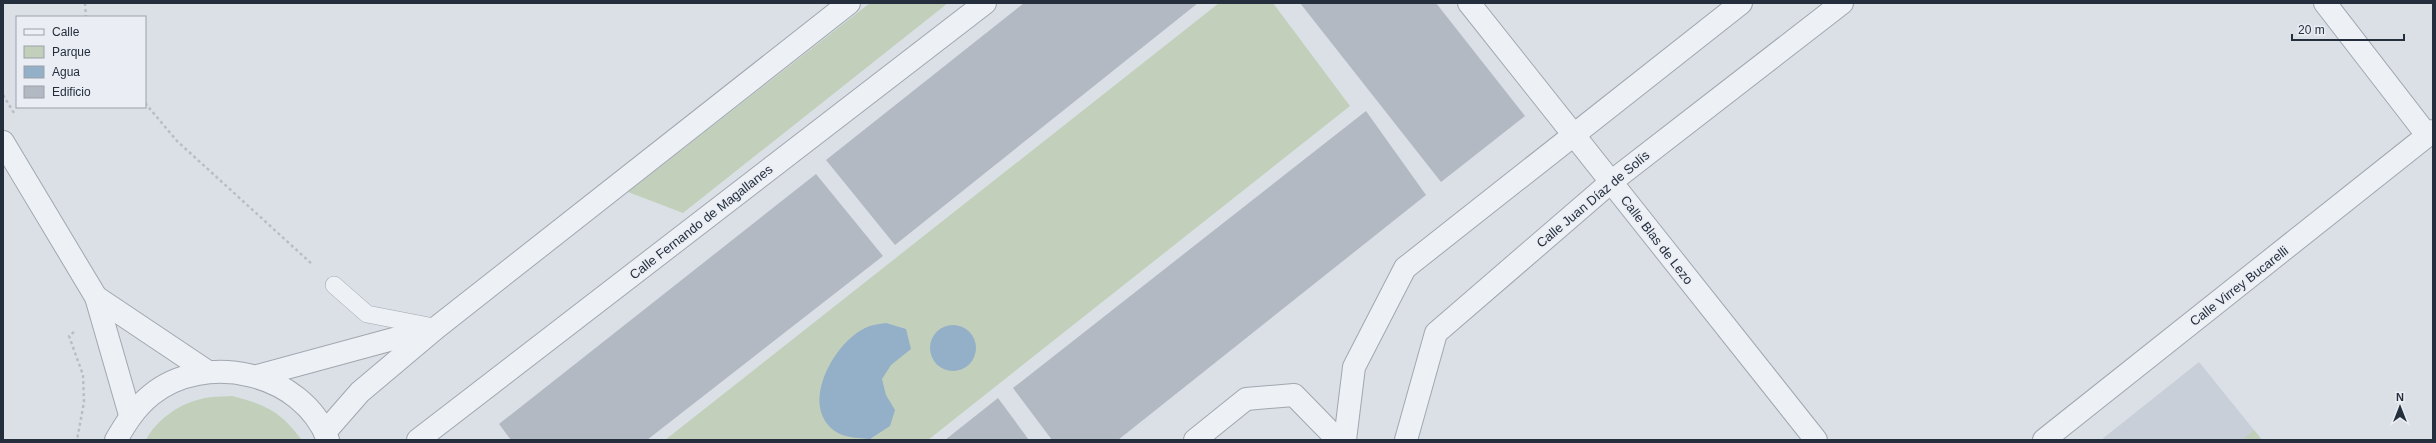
<svg xmlns="http://www.w3.org/2000/svg" width="2436" height="443" font-family="Arial,sans-serif">
<style>
.built{fill:#c9cfd8}
.green{fill:#c2d0bb}
.water{fill:#94afc8}
.building{fill:#b2b9c3}
.lines{fill:none;stroke-linecap:round;stroke-linejoin:round}
.service-casing{stroke:#a0a7b0;stroke-width:18}
.minor-casing{stroke:#a0a7b0;stroke-width:24}
.tertiary-casing{stroke:#a0a7b0;stroke-width:24}
.path{stroke:#b9bec4;stroke-width:2.5;stroke-dasharray:3 3;stroke-linecap:butt}
.service{stroke:#edf0f4;stroke-width:17}
.minor{stroke:#edf0f4;stroke-width:22}
.tertiary{stroke:#edf0f4;stroke-width:22}
.labels{text-anchor:middle;dominant-baseline:central;stroke-width:3;stroke-linejoin:round;paint-order:stroke}
.street-label{font-size:13px;fill:#242e3c;stroke:#eaeef4}
</style>
<rect width="100%" height="100%" fill="#dbe0e6"/>
<path class="built" d="M2199,362L2262,440H2101Z"/>
<g class="green">
<path d="M870,3H948L683,213L628,192Z"/>
<path d="M1219,3H1273L1350,106L928,440H665Z"/>
<path d="M232,396C267,405 280,411 302,440H146C155,421 180,403 201,399C211,396 222,397 232,396Z"/>
<path d="M2254,430L2262,440H2242Z"/>
</g>
<g class="water">
<path d="M886,323L906,329L911,349L891,365L882,379L886,395L895,410L890,426L870,439C861,438 848,438 840,434C796,411 832,344 865,328C871,325 879,324 886,323Z"/>
<circle cx="953" cy="348" r="23"/>
</g>
<g class="building">
<path d="M1024,3H1198L895,245L826,160Z"/>
<path d="M1300,3H1436L1525,116L1441,182Z"/>
<path d="M1366,111L1426,195L1118,440H1052L1013,388Z"/>
<path d="M816,174L883,256L647,440H511L499,424Z"/>
<path d="M998,398L1029,440H945Z"/>
</g>
<g class="lines">
<g class="service-casing">
<path id="service" d="M334,285L367,314L434,327"/>
</g>
<g class="minor-casing">
<g id="minor">
<path d="M1469,3L1816,440"/>
<path d="M2325,3L2427,135"/>
<path d="M257,376L430,329"/>
<path d="M325,432L360,392L436,328L849,3"/>
<path d="M418,440L985,3"/>
<path d="M1195,440L1246,399L1294,395L1338,440"/>
<path d="M1345,440L1354,367L1405,268L1741,3"/>
<path d="M1406,440L1436,333L1611,182L1842,3"/>
<path d="M2044,440L2433,131"/>
</g>
</g>
<g class="tertiary-casing">
<g id="tertiary">
<path d="M3,142L96,297L130,415"/>
<path d="M96,297L208,372"/>
<path d="M116,440C126,423 135,408 151,395C205,351 303,372 328,440"/>
</g>
</g>
<g class="path">
<path d="M85,3L86,17"/>
<path d="M3,95L14,113"/>
<path d="M145,103L177,141L313,265"/>
<path d="M74,332L69,336L83,375L84,402L77,440"/>
</g>
<use href="#service" class="service"/>
<use href="#minor" class="minor"/>
<use href="#tertiary" class="tertiary"/>
</g>
<g class="labels">
<g class="street-label">
<text transform="translate(1593 199) rotate(-40)">Calle Juan Díaz de Solís</text>
<text transform="translate(701 222) rotate(-38)">Calle Fernando de Magallanes</text>
<text transform="translate(1657 240) rotate(52)">Calle Blas de Lezo</text>
<text transform="translate(2239 286) rotate(-38)">Calle Virrey Bucarelli</text>
</g>
</g>
<rect width="2436" height="443" fill="none" stroke="#242e3c" stroke-width="8"/>
<rect x="16" y="16" width="130" height="92" fill="#eaeef4" stroke="#9ba1aa"/>
<rect x="24" y="29" width="20" height="6" fill="#edf0f4" stroke="#9ba1aa"/>
<text x="52" y="36" font-size="12" fill="#242e3c">Calle</text>
<rect x="24" y="46" width="20" height="12" fill="#c2d0bb" stroke="#9ba1aa"/>
<text x="52" y="56" font-size="12" fill="#242e3c">Parque</text>
<rect x="24" y="66" width="20" height="12" fill="#94afc8" stroke="#9ba1aa"/>
<text x="52" y="76" font-size="12" fill="#242e3c">Agua</text>
<rect x="24" y="86" width="20" height="12" fill="#b2b9c3" stroke="#9ba1aa"/>
<text x="52" y="96" font-size="12" fill="#242e3c">Edificio</text>
<g transform="translate(2400 407)" stroke="#eaeef4" stroke-width="3" paint-order="stroke">
<path d="M0-3L7 15L0 10L-7 15Z" fill="#242e3c"/>
<text y="-6" font-size="11" font-weight="bold" text-anchor="middle" fill="#242e3c">N</text>
</g>
<path d="M2292 34v6h112v-6" fill="none" stroke="#242e3c" stroke-width="2"/>
<text x="2298" y="34" font-size="12" fill="#242e3c" stroke="#eaeef4" stroke-width="3" paint-order="stroke">20 m</text>
</svg>
